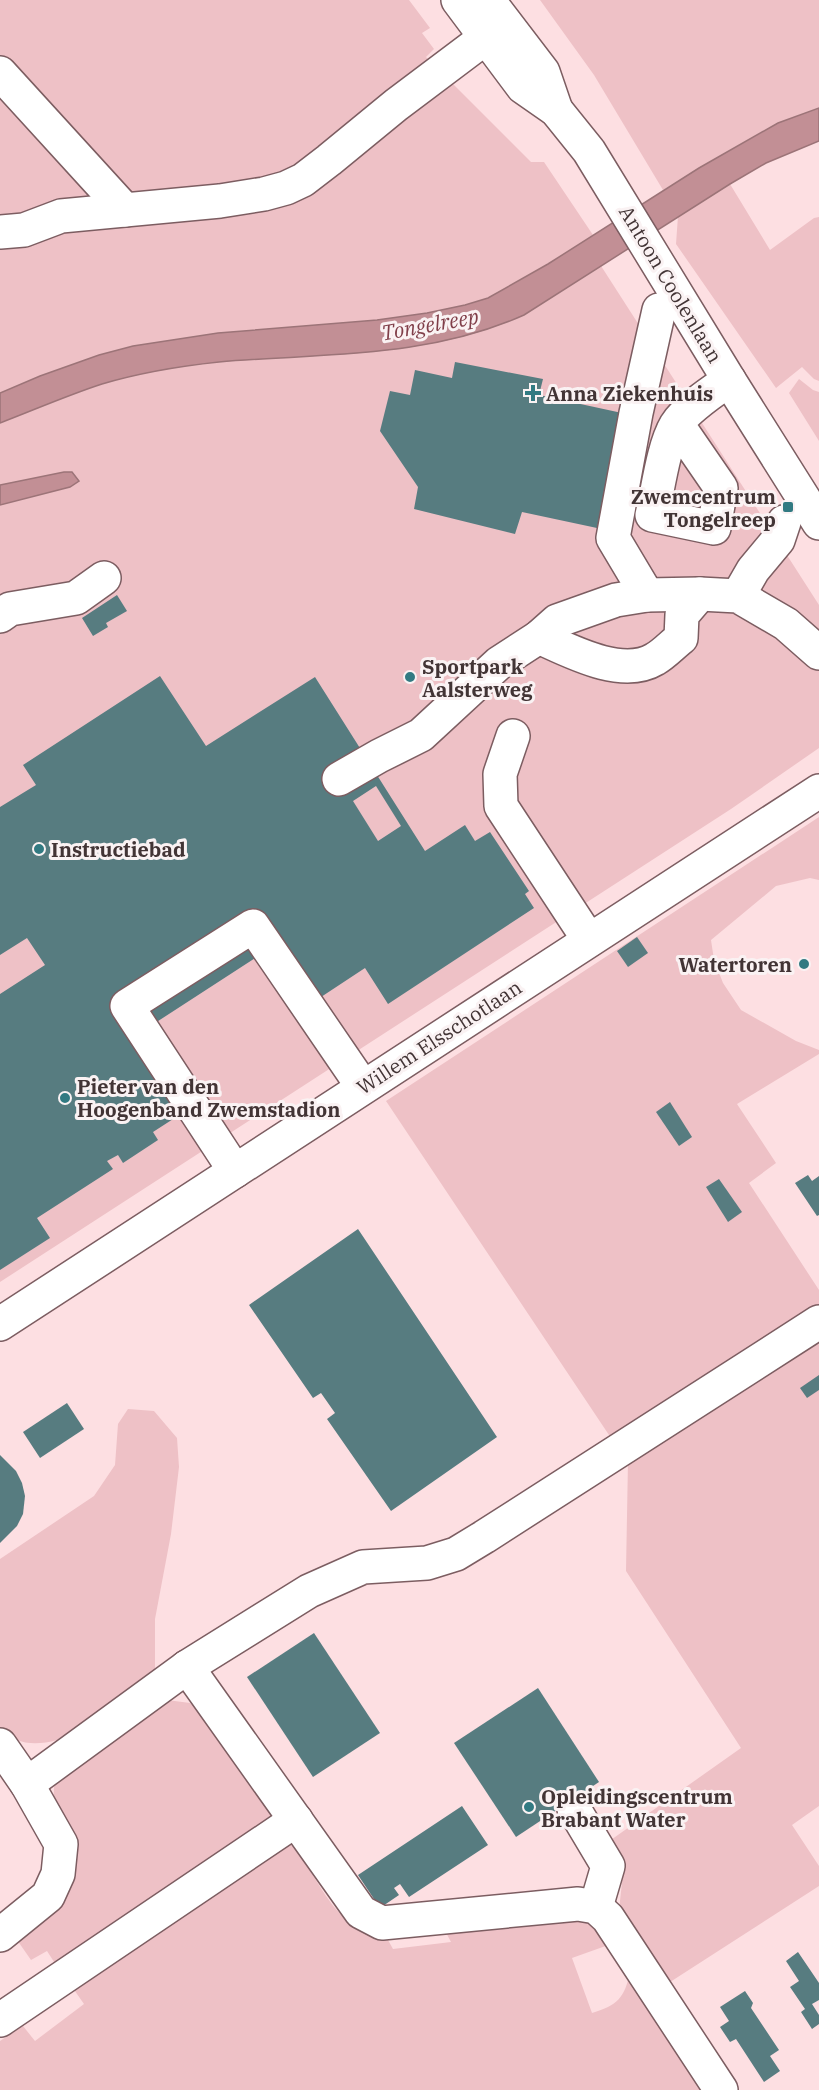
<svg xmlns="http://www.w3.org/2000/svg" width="819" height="2090" font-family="'IBM Plex Serif',serif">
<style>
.green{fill:#eec1c6}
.water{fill:#c28f95;stroke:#9c7478;stroke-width:1.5}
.building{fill:#577c80;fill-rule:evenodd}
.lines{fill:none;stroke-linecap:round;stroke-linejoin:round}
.minor-casing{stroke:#7c5d61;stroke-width:36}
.major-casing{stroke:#7c5d61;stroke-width:36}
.minor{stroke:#fff;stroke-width:33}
.major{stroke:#fff;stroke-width:33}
.poi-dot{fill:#327a82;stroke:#faf2f3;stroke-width:2}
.labels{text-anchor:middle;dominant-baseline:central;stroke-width:6;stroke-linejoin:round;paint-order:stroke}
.street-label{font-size:20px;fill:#423435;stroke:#faf2f3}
.poi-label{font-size:20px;font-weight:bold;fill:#423435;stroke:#faf2f3;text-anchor:start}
.water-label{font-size:21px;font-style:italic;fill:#803e49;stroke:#faf2f3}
</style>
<rect width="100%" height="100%" fill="#fddfe2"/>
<g class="green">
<path d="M0,0H409L430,28L422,33L434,49L426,57L531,162H544L593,235L585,241L819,605V748L731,809L0,1282Z"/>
<path d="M540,0H819V108L778,123L663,190L594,75Z"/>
<path d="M730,184L770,250L814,218L819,217V381L814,379L802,367L776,388L676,244L678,216Z"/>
<path d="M799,379L813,390L819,392V441L789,393Z"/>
<path d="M819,817V880L810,878L776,886L711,940L714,960L723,983L741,1010L796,1041L819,1050V1054L737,1104L776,1163L749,1183L819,1290V1304L613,1441L386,1101Z"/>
<path d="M814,1336L819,1345V1806L792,1825L819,1866V1886L667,1984L619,1910L624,1864L608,1842L741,1748L626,1571L628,1461Z"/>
<path d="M128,1409L154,1411L177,1438L179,1467L171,1534L155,1619V1673L57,1740C35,1746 15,1745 0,1727V1559L94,1496L115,1465L118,1424Z"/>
<path d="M167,1700L190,1703L200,1710L272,1815L271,1822L58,1968L47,1951L31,1960L15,1937L50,1911L54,1787L59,1774Z"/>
<path d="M289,1843C309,1862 328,1908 347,1919C357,1925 372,1927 383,1931L393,1949L451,1942L442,1925L583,1916L614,1943L572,1958L592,2013C618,2005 624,1998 630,1973L709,2090H0V2041L23,2026L35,2041L84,2004L70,1984Z"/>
</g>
<g class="water">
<path d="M819,108V141L766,163L730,184L524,315C426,359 323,353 219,362C181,366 139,373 102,384C68,395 34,410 0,423V393L40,376L99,355L133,346L218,333L377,320L427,313L465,305L488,298L548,264L699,168L778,123Z"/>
<path d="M64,472H72L79,481L70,487L0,505V485Z"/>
</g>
<g class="building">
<path d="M455,362L543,379L539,395L622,413L597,528L522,512L515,534L414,509L418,487L380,431L390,391L410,395L415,370L452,378Z"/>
<path d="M117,595L127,611L106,623L108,627L93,636L82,618Z"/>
<path d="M160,676L206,746L315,677L425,851L465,825L475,841L490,832L529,891L525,894L534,908L388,1004L365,968L318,999L280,942L135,1036L184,1112L153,1132L158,1140L123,1163L118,1155L107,1161L113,1169L37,1218L50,1238L0,1270V994L45,965L27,938L0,955V807L36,785L23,765ZM376,786L401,826L378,841L353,801Z"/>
<path d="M637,937L648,953L628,967L617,951Z"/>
<path d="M670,1102L692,1137L679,1146L656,1112Z"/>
<path d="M808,1175L812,1181L819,1176V1215L817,1216L795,1183Z"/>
<path d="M719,1179L742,1212L728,1222L706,1187Z"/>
<path d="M358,1229L497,1437L391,1511L327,1419L335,1413L321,1393L313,1398L249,1305Z"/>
<path d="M819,1375V1390L807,1398L800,1388Z"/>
<path d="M67,1403L84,1429L40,1458L23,1432Z"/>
<path d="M0,1455L16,1471L22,1483L25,1496L23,1514L17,1526L0,1543Z"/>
<path d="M314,1633L380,1733L313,1777L247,1677Z"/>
<path d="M538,1688L599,1782L516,1837L454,1743Z"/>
<path d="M462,1806L488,1845L409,1897L400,1884L394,1888L399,1895L380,1908L358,1875Z"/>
<path d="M798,1952L819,1983V2000L812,2004L819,2015V2024L812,2029L801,2012L805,2009L790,1987L799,1981L786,1961Z"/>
<path d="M745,1991L753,2003L751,2008L779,2050L770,2056L780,2071L764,2082L736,2039L730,2042L720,2027L729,2021L720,2007Z"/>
</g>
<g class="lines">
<g class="minor-casing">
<g id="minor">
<path d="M0,73L125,210"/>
<path d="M0,232L24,230L61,216L220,201L264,194L286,188L303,180L329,160L396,105L505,23"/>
<path d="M659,310L636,413L613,538L647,595L700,594L738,596L786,624L819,653"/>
<path d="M677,424L721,488L714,528L652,515C658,490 663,447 676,425C686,409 713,391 729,380"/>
<path d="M738,596L753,570L778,540L784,522"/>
<path d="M0,616L10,609L76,598L104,578"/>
<path d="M539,637C570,651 622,679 655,659C664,654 672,645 681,638L682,615L700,594"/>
<path d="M513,736L500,774L501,806L589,940"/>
<path d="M339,779L379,756L421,735L499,663L539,637L557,621L616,600L647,595"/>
<path d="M235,1171L127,1006L253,926L363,1087"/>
<path d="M0,1324L819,791"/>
<path d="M187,1667L361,1912L382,1923L578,1904L596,1907L608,1918L721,2090"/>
<path d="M0,1745L27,1784L61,1844L58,1874L48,1896L0,1935"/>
<path d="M27,1784L187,1667L309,1591L363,1567L427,1563L456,1554L484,1537L819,1322"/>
<path d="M574,1809L608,1866L596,1907"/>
<path d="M0,2020L296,1820"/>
</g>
</g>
<g class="major-casing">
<g id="major">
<path d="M458,0L523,87L556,110L589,151L729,380L819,523"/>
<path d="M488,0L543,72L556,110"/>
</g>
</g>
<use href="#minor" class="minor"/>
<use href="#major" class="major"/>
</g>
<g class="poi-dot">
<path d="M530 384h6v6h6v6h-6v6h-6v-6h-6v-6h6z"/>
<rect x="782" y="501" width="12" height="12" rx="3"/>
<circle cx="410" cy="677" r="6"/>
<circle cx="39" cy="849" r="6"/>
<circle cx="804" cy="964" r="6"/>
<circle cx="65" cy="1098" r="6"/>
<circle cx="529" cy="1807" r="6"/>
</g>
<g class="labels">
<g class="street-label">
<text transform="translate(671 284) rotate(59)">Antoon Coolenlaan</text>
<text transform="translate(439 1037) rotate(-33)">Willem Elsschotlaan</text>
</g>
<g class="poi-label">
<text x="546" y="393">Anna Ziekenhuis</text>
<text x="776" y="496" text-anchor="end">Zwemcentrum<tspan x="776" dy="23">Tongelreep</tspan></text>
<text x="422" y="666">Sportpark<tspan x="422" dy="23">Aalsterweg</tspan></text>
<text x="51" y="849">Instructiebad</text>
<text x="792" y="964" text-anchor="end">Watertoren</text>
<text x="77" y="1086">Pieter van den<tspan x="77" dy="23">Hoogenband Zwemstadion</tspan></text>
<text x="541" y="1796">Opleidingscentrum<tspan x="541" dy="23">Brabant Water</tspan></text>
</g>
<g class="water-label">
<text transform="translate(430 324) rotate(-10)">Tongelreep</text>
</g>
</g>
</svg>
